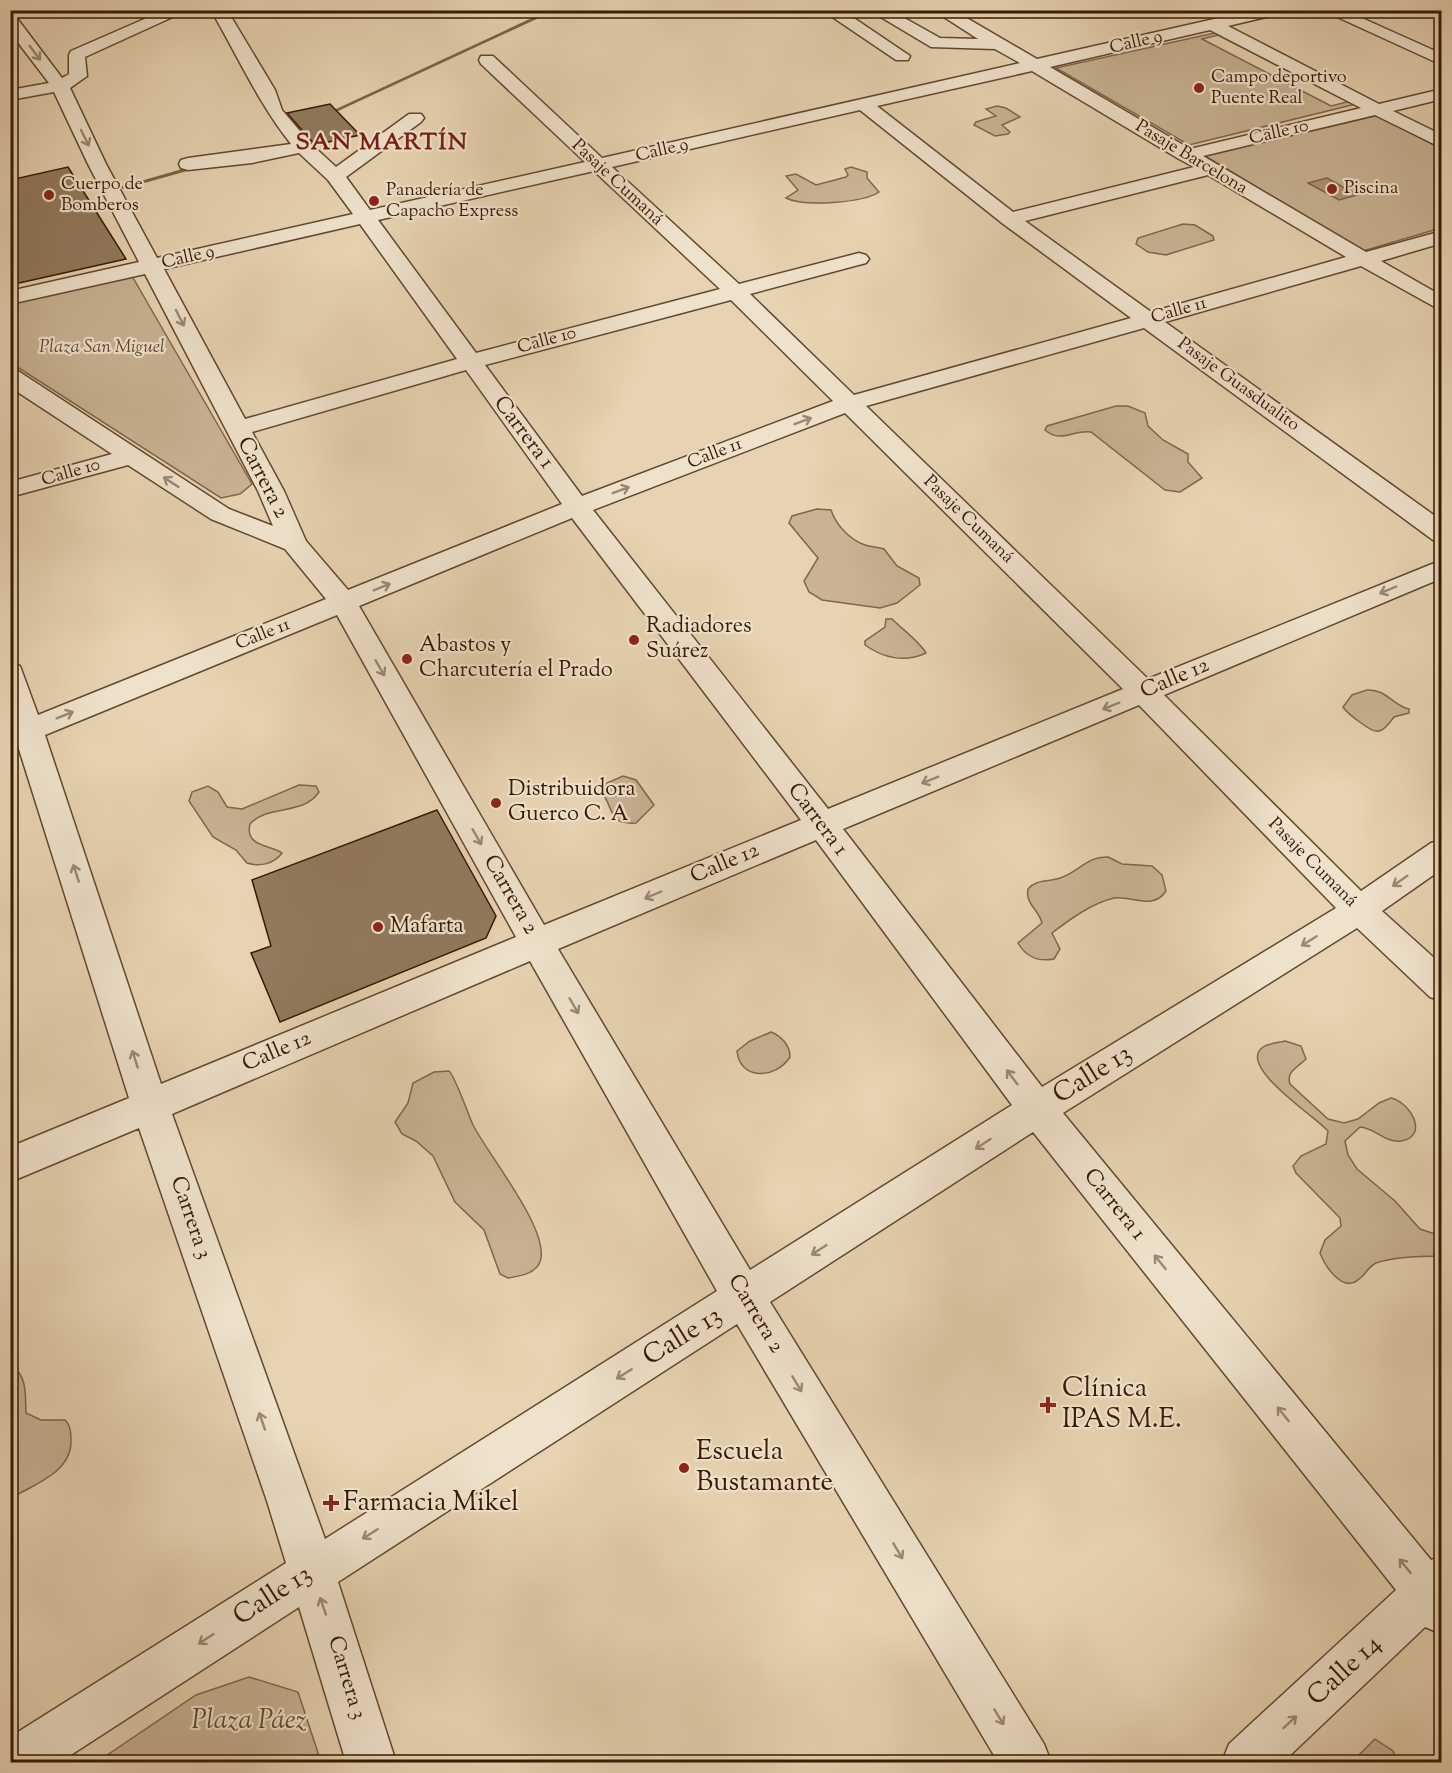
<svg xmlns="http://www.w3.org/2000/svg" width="1452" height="1773" font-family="'Sorts Mill Goudy',serif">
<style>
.green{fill:#c9b394;stroke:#80664c;stroke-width:1.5;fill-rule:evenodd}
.water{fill:#ab9476;stroke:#7c6348;stroke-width:1.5}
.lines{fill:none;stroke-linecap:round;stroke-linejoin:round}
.stream{fill:#7c6348;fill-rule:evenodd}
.building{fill:#927a5e;stroke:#361904;stroke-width:1.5}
.minor-casing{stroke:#62482f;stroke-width:3}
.minor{fill:#efe2cc;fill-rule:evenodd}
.oneway{stroke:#9c8872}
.poi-dot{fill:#8f2418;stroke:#efe2cc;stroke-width:2}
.labels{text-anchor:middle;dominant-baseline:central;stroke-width:4.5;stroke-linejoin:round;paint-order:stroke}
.far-street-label{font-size:18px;fill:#361904;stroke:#efe2cc}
.far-poi-label{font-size:18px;fill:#361904;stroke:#efe2cc;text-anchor:start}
.far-park-label{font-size:18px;font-style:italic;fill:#62472f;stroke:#efe2cc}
.street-label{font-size:22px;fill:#361904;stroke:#efe2cc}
.poi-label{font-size:22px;fill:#361904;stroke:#efe2cc;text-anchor:start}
.far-district-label{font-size:24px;font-weight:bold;letter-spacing:1.5px;fill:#7a1f14;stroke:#efe2cc}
.near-street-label{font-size:27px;fill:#361904;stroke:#efe2cc}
.near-poi-label{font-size:27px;fill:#361904;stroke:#efe2cc;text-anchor:start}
.near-park-label{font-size:27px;font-style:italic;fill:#62472f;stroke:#efe2cc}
</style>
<rect width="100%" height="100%" fill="#e7d3b1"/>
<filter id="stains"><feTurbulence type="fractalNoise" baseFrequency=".00333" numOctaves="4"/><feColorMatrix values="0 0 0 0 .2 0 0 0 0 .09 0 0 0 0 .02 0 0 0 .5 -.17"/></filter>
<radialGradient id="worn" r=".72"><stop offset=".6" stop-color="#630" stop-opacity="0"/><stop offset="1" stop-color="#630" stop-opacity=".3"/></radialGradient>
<g class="green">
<path d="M1219,32L1356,104L1189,145L1056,68ZM1218,35L1347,101V102L1331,106L1202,39Z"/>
<path d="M997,106L1006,108L1020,117L1002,125L1010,132L1008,134L995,136L974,125L976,122L996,116L986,109Z"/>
<path d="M1379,115L1441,149V228L1363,251L1205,156Z"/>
<path d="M851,167L867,172V178L879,192C863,203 803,207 786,198L798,190L786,176L796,174L816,185L846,177L848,175L845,169Z"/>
<path d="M1183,224L1195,225L1213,236L1214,240L1166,255L1148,252L1136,244L1138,238Z"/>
<path d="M132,276L252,484L240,494L221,498L11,363L10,304Z"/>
<path d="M1116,406H1128L1145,413L1148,426L1163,440L1188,454V462L1202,478L1180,492L1165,490L1091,432C1074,429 1061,444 1045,430L1047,426Z"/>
<path d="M817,509L831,510C836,525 850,540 865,545C871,547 878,547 884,549L897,566L919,578L920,585L897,603L880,608L822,600L809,592L804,581L818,558L789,523L792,516Z"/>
<path d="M886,619H892C902,629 920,642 926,653C905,663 883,658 865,645V641L885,627Z"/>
<path d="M1367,690C1387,689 1393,706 1409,709V713L1394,717C1381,735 1377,735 1361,723C1354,718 1347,713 1343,707L1352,695Z"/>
<path d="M623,776L636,780L654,805L636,823C607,825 615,809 601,791L607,783Z"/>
<path d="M299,785L316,786L319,792C303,816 268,804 250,824C244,847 272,845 282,853C274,864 260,867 247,863L236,850L213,837L189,801L192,792L208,786L218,792L227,807L242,809Z"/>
<path d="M1108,857L1122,864L1152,866L1162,875L1166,891C1153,911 1131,895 1114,898C1092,903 1069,920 1052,933L1060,949L1054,959C1038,962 1026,957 1018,943L1042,923C1039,910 1025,904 1028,889C1036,879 1049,882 1060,878C1079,872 1087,856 1108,857Z"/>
<path d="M771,1032C781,1036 790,1045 790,1057C776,1079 740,1081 737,1051L750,1041Z"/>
<path d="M1285,1041L1301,1046L1306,1059C1297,1068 1286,1071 1290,1084L1328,1119L1344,1123L1358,1119L1379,1103L1391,1098C1410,1102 1430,1136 1401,1141C1385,1143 1375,1128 1360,1127L1345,1141L1348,1155L1357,1169L1395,1201L1420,1229L1441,1236V1256C1423,1256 1393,1257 1376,1263C1368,1267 1366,1274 1359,1279C1343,1294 1325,1266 1320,1253L1325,1240L1341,1226L1340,1218L1296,1173L1293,1166L1301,1156L1326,1144L1328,1131C1316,1117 1236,1066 1263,1047C1269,1043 1278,1043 1285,1041Z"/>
<path d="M449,1071C455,1076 468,1114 473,1125C489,1156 546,1225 541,1258C539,1273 521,1276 508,1278L500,1274L484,1230L455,1202L433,1156L416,1141L402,1134L395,1122L408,1103L413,1083L434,1072Z"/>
<path d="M11,1365C28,1376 25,1396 26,1413L41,1420H65C71,1426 71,1434 71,1443C70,1473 33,1485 11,1498Z"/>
<path d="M249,1677L298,1692L321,1762H97L196,1695Z"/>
<path d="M1375,1739L1393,1751L1398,1762H1352Z"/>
</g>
<path class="water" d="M1327,178L1357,195L1339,200L1308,183Z"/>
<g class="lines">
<g class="stream">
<path d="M549,10H556L338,111L334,110Z"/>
<path d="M196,165L198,166V168L123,189L120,187Z"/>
</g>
</g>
<g class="building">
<path d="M330,104L360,135L315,145L287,113Z"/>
<path d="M68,167L126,259L10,285V180Z"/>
<path d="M437,810L496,916L486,938L280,1022L251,953L271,946L252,880Z"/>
</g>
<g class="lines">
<g class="minor-casing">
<g id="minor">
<path d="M165,10H188L85,57L87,76L70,88L106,164L157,258L353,214L328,180L299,153L252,163L188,170L181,168L179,164L181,160L188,158L291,144C259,104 237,55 211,10H227L275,90L282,110L310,143L336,167L409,114H421L424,118L421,122L346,177L370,210L585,162L481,64L479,60L481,56H493L602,158L1020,63L995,49L931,47L869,10H890L940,38L978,39L933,10H953L1037,59L1254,10H1285L1283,13L1228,26L1379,104L1442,89V99L1393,111L1442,135V148L1375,115L1203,156L1366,252L1442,231V243L1381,261L1442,296V311L1361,266L1165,322L1442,521V542L1433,540L1144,328L866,406L1148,679L1442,560V578L1164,695L1361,891L1431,843L1442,840V869L1382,911L1442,965V1001L1430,997L1357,928L1063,1113L1431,1560L1442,1556V1634L1425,1627L1283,1762H1222L1229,1744L1396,1590L1033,1132L770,1302L1044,1744L1051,1762H998L737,1324L338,1582L396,1762H346L299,1607L60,1762H10V1737L286,1563L267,1501L139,1128L10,1182V1147L129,1098L18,746L10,748V663L20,666L38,715L326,599L285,549L211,519L128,465L10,497V482L112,454L10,387V369L18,371L229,509L273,526L258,491L145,274L10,304V291L139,262L88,164L54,92L10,100V90L49,83L10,32V15L16,17L62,78L69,74V55L71,51ZM1210,30L1361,108L1190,149L1050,67ZM1032,71L1179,159L1194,167L1013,212L877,106ZM860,110L1002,223L1131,318L854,395L750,294L866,263L869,259L866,255L859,253L739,284L612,167ZM594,171L720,289L476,353L378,220ZM1208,175L1346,257L1151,312L1025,221ZM360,224L457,359L245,419L164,269ZM731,300L833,401L582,496L485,365ZM466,370L562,504L348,590L306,541L284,491L252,432ZM845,413L1123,689L828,809L593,510ZM572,518L801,820L544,925L359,606ZM337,615L516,937L161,1084L45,735ZM1139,705L1336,908L1042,1087L843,829ZM816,840L1012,1105L750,1270L558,949ZM530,961L717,1291L325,1539L172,1114Z"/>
<path d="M822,10H842L910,56L908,60H896Z"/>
<path d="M1322,10H1344L1442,54V65Z"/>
</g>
</g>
<use href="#minor" class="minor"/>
</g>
<defs><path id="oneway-shaft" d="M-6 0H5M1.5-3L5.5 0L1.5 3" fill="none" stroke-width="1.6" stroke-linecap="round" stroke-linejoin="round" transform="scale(1.5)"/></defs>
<g class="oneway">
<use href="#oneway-shaft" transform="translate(35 53) rotate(53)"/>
<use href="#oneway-shaft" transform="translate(85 138) rotate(64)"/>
<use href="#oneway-shaft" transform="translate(180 318) rotate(63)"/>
<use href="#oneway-shaft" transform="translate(803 421) rotate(-21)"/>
<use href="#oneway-shaft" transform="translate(171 482) rotate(-147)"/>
<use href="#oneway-shaft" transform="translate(621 490) rotate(-21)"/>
<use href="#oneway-shaft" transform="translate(382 587) rotate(-22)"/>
<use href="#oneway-shaft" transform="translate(1388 590) rotate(157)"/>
<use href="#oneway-shaft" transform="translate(380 668) rotate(60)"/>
<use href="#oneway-shaft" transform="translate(1111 706) rotate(158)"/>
<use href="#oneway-shaft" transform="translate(65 715) rotate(-22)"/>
<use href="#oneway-shaft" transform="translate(930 780) rotate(158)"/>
<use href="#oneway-shaft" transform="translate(477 837) rotate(60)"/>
<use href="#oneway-shaft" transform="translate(76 873) rotate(-108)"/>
<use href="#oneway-shaft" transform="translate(1400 881) rotate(145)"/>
<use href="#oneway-shaft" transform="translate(653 895) rotate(157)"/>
<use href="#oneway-shaft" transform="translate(1309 941) rotate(148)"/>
<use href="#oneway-shaft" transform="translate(574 1006) rotate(60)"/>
<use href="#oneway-shaft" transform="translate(135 1059) rotate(-108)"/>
<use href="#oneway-shaft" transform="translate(1012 1077) rotate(-127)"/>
<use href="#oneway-shaft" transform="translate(983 1144) rotate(147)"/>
<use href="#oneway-shaft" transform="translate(819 1250) rotate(147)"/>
<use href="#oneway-shaft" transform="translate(1160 1262) rotate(-129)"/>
<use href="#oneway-shaft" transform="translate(624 1374) rotate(148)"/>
<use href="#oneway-shaft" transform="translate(797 1384) rotate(59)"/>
<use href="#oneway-shaft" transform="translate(1283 1414) rotate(-129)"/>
<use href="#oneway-shaft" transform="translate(262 1421) rotate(-109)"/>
<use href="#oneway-shaft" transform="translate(370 1534) rotate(148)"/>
<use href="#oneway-shaft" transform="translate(898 1551) rotate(59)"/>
<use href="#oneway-shaft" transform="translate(1405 1566) rotate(-129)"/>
<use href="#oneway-shaft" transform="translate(323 1606) rotate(-109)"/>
<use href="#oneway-shaft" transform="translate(206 1639) rotate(147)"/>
<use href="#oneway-shaft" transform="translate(999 1717) rotate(59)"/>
<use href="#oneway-shaft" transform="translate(1290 1722) rotate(-43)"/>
</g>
<g class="poi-dot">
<circle cx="1199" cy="88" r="6"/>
<circle cx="1332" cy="189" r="6"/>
<circle cx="49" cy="195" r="6"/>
<circle cx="374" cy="201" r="6"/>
<circle cx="634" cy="640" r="6"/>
<circle cx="407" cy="659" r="6"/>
<circle cx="496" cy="803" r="6"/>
<circle cx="378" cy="927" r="6"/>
<path d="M1045 1396h6v6h6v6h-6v6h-6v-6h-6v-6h6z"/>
<circle cx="684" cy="1468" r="6"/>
<path d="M328 1494h6v6h6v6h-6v6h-6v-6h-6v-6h6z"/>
</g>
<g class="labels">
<g class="far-street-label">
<text transform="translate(1136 43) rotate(-13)">Calle 9</text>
<text transform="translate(1279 133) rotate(-13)">Calle 10</text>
<text transform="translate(662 151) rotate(-13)">Calle 9</text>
<text transform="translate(1191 158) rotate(31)">Pasaje Barcelona</text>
<text transform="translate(617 183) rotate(43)">Pasaje Cumaná</text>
<text transform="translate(188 258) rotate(-13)">Calle 9</text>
<text transform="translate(1179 311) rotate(-16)">Calle 11</text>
<text transform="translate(547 341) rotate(-15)">Calle 10</text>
<text transform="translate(1238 385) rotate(36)">Pasaje Guasdualito</text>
<text transform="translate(715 454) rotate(-21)">Calle 11</text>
<text transform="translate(71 473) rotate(-16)">Calle 10</text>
<text transform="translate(968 520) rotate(44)">Pasaje Cumaná</text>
<text transform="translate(263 635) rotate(-22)">Calle 11</text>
<text transform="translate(1312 863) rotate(45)">Pasaje Cumaná</text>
</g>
<g class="far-poi-label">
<text x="1211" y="78">Campo deportivo<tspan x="1211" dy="21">Puente Real</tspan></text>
<text x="61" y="185">Cuerpo de<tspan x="61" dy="21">Bomberos</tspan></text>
<text x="1344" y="189">Piscina</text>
<text x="386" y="191">Panadería de<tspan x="386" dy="21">Capacho Express</tspan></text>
</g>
<g class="far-park-label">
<text x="102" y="348">Plaza San Miguel</text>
</g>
<g class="street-label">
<text transform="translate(523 433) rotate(53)">Carrera 1</text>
<text transform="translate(262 478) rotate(63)">Carrera 2</text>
<text transform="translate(1175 679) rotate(-23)">Calle 12</text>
<text transform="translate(817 820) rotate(53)">Carrera 1</text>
<text transform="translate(725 864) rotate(-23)">Calle 12</text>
<text transform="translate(510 895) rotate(60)">Carrera 2</text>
<text transform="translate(277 1052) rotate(-23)">Calle 12</text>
<text transform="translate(1114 1205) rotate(51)">Carrera 1</text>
<text transform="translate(190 1218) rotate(71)">Carrera 3</text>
<text transform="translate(755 1314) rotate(59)">Carrera 2</text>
<text transform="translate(346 1678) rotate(73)">Carrera 3</text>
</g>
<g class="poi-label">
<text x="646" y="627">Radiadores<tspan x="646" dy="25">Suárez</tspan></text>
<text x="419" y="646">Abastos y<tspan x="419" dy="25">Charcutería el Prado</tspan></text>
<text x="508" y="790">Distribuidora<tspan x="508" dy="25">Guerco C. A</tspan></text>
<text x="390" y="927">Mafarta</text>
</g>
<g class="far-district-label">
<text x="382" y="143">SAN MARTÍN</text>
</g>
<g class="near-street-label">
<text transform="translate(1093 1075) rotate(-32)">Calle 13</text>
<text transform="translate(683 1337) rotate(-32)">Calle 13</text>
<text transform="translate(273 1596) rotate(-33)">Calle 13</text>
<text transform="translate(1345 1671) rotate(-43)">Calle 14</text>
</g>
<g class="near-poi-label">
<text x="1062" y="1389">Clínica<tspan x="1062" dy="31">IPAS M.E.</tspan></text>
<text x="696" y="1452">Escuela<tspan x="696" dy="31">Bustamante</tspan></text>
<text x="343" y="1503">Farmacia Mikel</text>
</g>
<g class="near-park-label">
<text x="249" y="1721">Plaza Páez</text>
</g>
</g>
<rect width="1452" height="1773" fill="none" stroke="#e7d3b1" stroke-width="36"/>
<rect x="12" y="12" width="1428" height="1749" fill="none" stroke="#361904" stroke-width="3"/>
<rect x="18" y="18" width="1416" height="1737" fill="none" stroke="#361904" stroke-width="1.5"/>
<rect width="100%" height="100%" filter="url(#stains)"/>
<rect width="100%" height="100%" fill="url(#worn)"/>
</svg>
